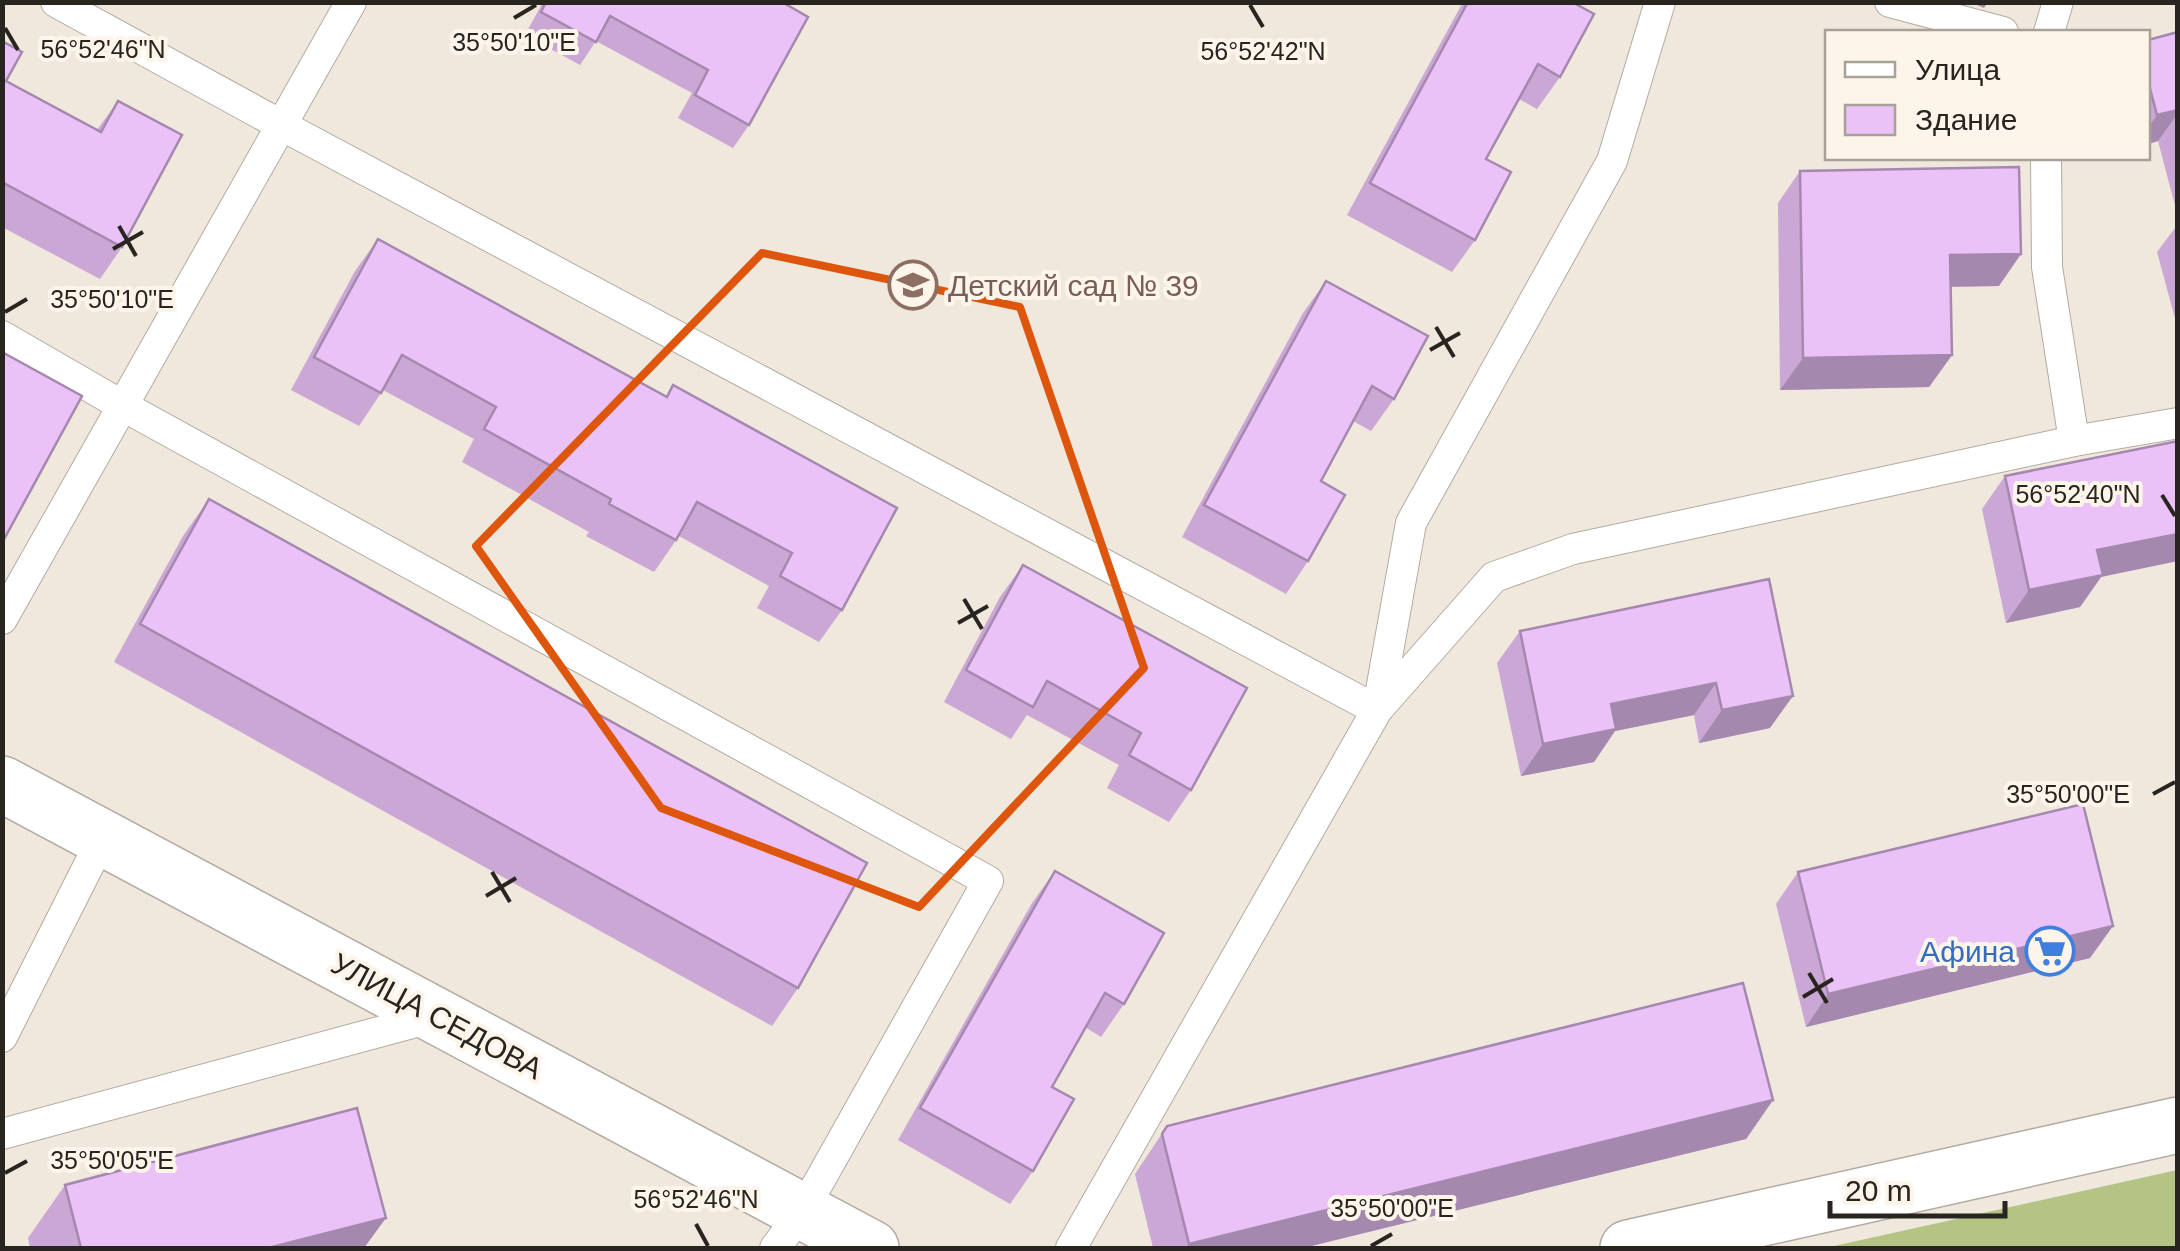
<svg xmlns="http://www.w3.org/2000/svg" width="2180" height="1251" font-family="Helvetica,sans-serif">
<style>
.forest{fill:#b4c485}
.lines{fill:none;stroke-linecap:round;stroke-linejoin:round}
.service-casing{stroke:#b3aba1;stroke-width:32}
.minor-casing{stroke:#b3aba1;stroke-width:58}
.service{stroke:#fff;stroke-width:30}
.minor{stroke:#fff;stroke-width:55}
.wall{fill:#caa7d5}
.shaded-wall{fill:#a488ae}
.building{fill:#ebc2f8;stroke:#a488ae;stroke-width:2.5}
.marked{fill:none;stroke:#de560d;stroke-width:8;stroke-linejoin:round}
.ticks{fill:none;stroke:#282420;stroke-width:4}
.labels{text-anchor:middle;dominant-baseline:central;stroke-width:8;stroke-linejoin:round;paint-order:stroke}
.education-label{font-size:30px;fill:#785e54;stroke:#fef5ea;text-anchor:start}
.shop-label{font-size:30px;fill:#366cbe;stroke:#fef5ea;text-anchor:end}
.street-label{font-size:30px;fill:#282420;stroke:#fef5ea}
.ticks-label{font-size:25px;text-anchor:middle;fill:#282420;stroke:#fef5ea;stroke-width:8;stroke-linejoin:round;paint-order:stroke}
</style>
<rect width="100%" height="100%" fill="#f0e7dd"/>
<path class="forest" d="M2177,1170V1248H1825Z"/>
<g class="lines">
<g class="service-casing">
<g id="service">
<path d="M56,2L281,125L1377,710L1071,1248"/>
<path d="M1890,2L2003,32"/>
<path d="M2049,32L2058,2"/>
<path d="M2046,158L2047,267L2074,441"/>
<path d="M2,336L123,406L988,881L802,1212L775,1248"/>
<path d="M2,619L351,2"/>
<path d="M1378,707L1411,523L1612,161L1660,2"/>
<path d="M1377,710L1494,577L1573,549L2074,441L2178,423"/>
<path d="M2,1037L103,837"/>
<path d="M2,1134L438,1016"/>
</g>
</g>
<g class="minor-casing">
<g id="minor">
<path d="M2,784L871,1248"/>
<path d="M1628,1248L2178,1125"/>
</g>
</g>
<use href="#service" class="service"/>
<use href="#minor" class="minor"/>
</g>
<g class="wall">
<path d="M543,2H782L749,125L733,148L678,118L692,93L596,41L580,65L525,35Z"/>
<path d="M1463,2H1572L1560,77L1537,109L1519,99L1486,159L1475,240L1452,272L1347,215Z"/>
<path d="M2178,32V217L2158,141L2148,144V40Z"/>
<path d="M2,41L6,81L97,130L118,101L122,247L100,279L2,227Z"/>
<path d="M1800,171L1999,286L1950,287L1952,355L1929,387L1780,390L1778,203Z"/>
<path d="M2178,224V322H2176L2157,252Z"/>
<path d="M378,239L666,396L673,385L842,610L819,642L757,608L769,586L679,536L654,572L586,536L589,532L462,462L474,439L383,390L359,426L291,390L355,271Z"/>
<path d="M1326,281L1394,399L1371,431L1353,421L1321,481L1308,561L1286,594L1182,537L1303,313Z"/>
<path d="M2005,476L2101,577L2080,607L2006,623L1982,509Z"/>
<path d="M209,499L798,988L772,1026L114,662L183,536Z"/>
<path d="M1023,565L1191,790L1169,822L1107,788L1119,765L1027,715L1011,739L944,702L1000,597Z"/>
<path d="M1769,579L1770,728L1699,743L1694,715L1615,731L1594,762L1521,776L1497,663L1520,631Z"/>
<path d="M1055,871L1124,1004L1101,1037L1085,1027L1052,1087L1033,1171L1010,1204L898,1140L1032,903Z"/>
<path d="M1798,872L2090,958L1806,1027L1776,904Z"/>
<path d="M1773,1100L1746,1139L1303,1248H1153L1135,1174L1167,1126Z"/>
<path d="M65,1185L364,1248H30L28,1238Z"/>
</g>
<g class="shaded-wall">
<path d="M1970,2H1988L1984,8Z"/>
<path d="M2178,110V113L2158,141L2148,144V128L2157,115Z"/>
<path d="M2021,254L1999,286L1927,287L1950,255Z"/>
<path d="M1952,355L1929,387L1780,390L1803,358Z"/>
<path d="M2178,534V561L2101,577L2080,607L2006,623L2029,590L2097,550Z"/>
<path d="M1716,683L1694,715L1615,731L1594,762L1521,776L1543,744L1611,704Z"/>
<path d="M1793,696L1770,728L1699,743L1722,710Z"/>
<path d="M2113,926L2090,958L1806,1027L1828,994Z"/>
<path d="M1773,1100L1746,1139L1303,1248H1187L1189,1244Z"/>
<path d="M386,1218L364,1248H268Z"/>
</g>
<g class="building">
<path d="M546,2H782L808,17L749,125L695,95L708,70L610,16L596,42L541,12Z"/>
<path d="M1468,2H1572L1594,14L1560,77L1538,64L1486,159L1511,172L1475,240L1370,183Z"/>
<path d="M2178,32V110L2157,115L2148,81V40Z"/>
<path d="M2,41L22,52L6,81L101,132L118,101L182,135L122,247L2,182Z"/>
<path d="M2019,167L2021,254L1950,255L1952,355L1803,358L1800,171Z"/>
<path d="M378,239L667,397L673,385L897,508L842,610L780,576L792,553L697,502L676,540L609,504L611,499L484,429L496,407L402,355L381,393L314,357Z"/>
<path d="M1326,281L1428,336L1394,399L1372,386L1321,481L1345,495L1308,561L1204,505Z"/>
<path d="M2,352L82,396L2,543Z"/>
<path d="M2178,441V534L2097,550L2103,575L2029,590L2005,476Z"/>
<path d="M209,499L867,863L798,988L140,624Z"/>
<path d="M1023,565L1247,688L1191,790L1129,755L1141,733L1047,681L1033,707L966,670Z"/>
<path d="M1769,579L1793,696L1722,710L1716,683L1611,704L1616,729L1543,744L1520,631Z"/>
<path d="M2083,804L2113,926L1828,994L1798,872Z"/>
<path d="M1055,871L1164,933L1124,1004L1105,993L1052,1087L1074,1099L1033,1171L920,1108Z"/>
<path d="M1743,983L1773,1100L1189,1244L1162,1134L1167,1126Z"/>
<path d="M357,1108L386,1218L268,1248H81L65,1185Z"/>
</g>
<path class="marked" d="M762,253L1020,307L1144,668L919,907L661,808L476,546Z"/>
<path class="ticks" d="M1250,5L1263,27M514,18L536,5M5,28L18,50M119,226L136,256M113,249L143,232M5,312L27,299M1436,327L1454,357M1430,350L1460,333M2162,495L2175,516M964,599L982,629M958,623L988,606M2153,794L2175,782M492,872L510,902M486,896L516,878M1809,973L1827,1003M1803,997L1833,979M5,1173L27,1161M696,1224L708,1246M1371,1246L1392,1234"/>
<defs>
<g id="school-ring" transform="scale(2.5)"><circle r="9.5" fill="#fef5ea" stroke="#8d6e63" stroke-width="1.5"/><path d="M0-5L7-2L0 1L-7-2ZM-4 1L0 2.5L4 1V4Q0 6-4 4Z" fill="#8d6e63"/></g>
<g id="supermarket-ring" transform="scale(2.5)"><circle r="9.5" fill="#fef5ea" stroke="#3f7fe0" stroke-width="1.5"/><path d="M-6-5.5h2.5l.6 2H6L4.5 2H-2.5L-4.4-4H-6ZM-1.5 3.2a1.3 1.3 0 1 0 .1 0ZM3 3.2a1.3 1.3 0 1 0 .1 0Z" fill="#3f7fe0"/></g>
</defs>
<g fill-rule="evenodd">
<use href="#school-ring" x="913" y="285"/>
<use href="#supermarket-ring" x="2050" y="951"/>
</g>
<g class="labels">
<g class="education-label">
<text x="948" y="285">Детский сад № 39</text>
</g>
<g class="shop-label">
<text x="2015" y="951">Афина</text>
</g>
<g class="street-label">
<text transform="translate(437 1016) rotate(28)">УЛИЦА СЕДОВА</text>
</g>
</g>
<g class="ticks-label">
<text x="514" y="51">35°50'10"E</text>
<text x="103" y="58">56°52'46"N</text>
<text x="1263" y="60">56°52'42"N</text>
<text x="112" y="308">35°50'10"E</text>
<text x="2078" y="503">56°52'40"N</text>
<text x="2068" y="803">35°50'00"E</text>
<text x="112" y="1169">35°50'05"E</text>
<text x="696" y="1208">56°52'46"N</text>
<text x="1392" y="1217">35°50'00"E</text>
</g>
<rect width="2180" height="1251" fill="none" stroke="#282420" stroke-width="10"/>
<rect x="1825" y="30" width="325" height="130" fill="#fef5ea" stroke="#a8a199" stroke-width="2.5"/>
<rect x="1845" y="62" width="50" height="15" fill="#ffffff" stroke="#a8a199" stroke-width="2.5"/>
<text x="1915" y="80" font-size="30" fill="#282420">Улица</text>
<rect x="1845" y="105" width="50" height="30" fill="#ebc2f8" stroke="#a8a199" stroke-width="2.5"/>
<text x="1915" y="130" font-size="30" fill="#282420">Здание</text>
<path d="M1830 1201v15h175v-15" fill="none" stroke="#282420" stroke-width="5"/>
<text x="1845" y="1201" font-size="30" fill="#282420" stroke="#fef5ea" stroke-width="8" paint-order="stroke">20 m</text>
</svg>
